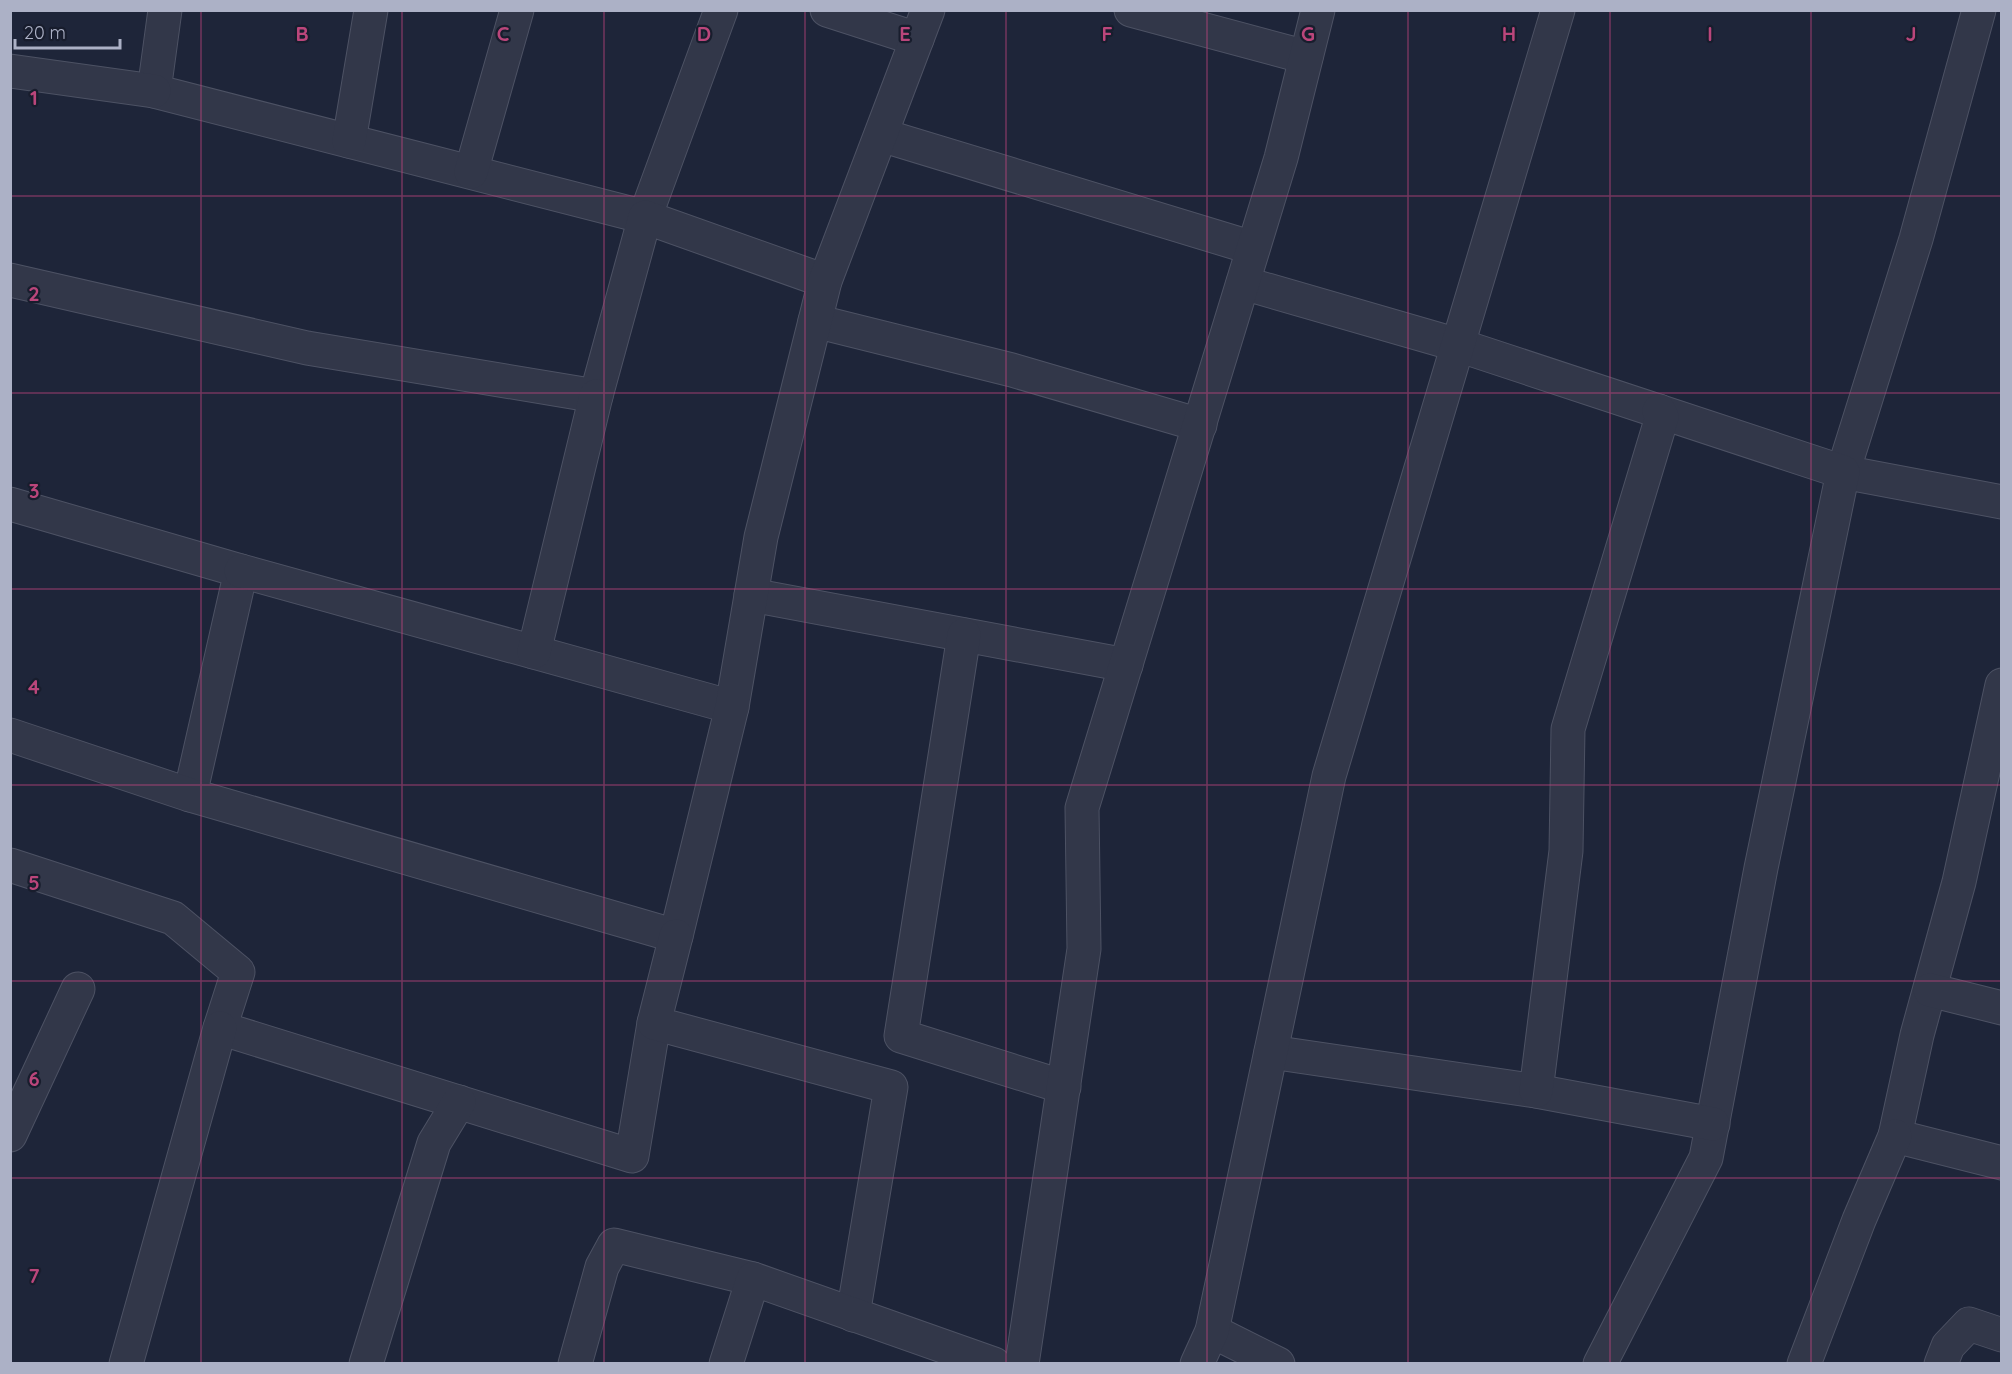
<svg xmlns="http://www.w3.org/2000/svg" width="2012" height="1374" font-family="Quicksand,sans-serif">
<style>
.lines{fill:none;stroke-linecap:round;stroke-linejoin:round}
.street-casing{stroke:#4d5264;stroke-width:35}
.street{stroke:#323749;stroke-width:33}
.grid{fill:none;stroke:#bb467b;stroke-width:1.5;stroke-opacity:0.55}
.grid-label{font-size:20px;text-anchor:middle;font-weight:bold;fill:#bb467b;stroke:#181d2d;stroke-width:4.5;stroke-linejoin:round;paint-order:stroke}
</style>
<rect width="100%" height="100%" fill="#1e2539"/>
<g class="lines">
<g class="street-casing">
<g id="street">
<path d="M165,10L154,91L645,217L721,10"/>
<path d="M827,10L917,39"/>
<path d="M1131,10L1306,57"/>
<path d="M1979,10L1916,239L1843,472L2002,502"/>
<path d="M10,71L154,91"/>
<path d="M881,135L1253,248"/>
<path d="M349,141L371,10"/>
<path d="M471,172L517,10"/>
<path d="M10,280L307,348L596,396L645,217L825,281"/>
<path d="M1243,283L1458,345L1843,472L1761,868L1706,1158L1600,1364"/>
<path d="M815,321L1012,370L1200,425"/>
<path d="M10,504L241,571L190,795"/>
<path d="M241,571L732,707"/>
<path d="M751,595L1126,665"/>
<path d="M964,635L901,1036L1064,1087"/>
<path d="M534,652L596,396"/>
<path d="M2002,685L1959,882L1917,1035L1895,1136L2002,1163"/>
<path d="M10,735L190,795L676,936L732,707L761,537L825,281L928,10"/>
<path d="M10,865L173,918L238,972L220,1028L632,1156L654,1023"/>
<path d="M676,936L654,1023L891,1087L853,1315"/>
<path d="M1930,990L2002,1008"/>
<path d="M1271,1052L1536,1091L1713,1124"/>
<path d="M1536,1091L1566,851L1568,729L1662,417L1659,411"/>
<path d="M10,1135L78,989"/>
<path d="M1212,1331L1278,1364"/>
<path d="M126,1364L220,1028"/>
<path d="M366,1364L434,1143L459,1102"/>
<path d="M575,1364L602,1267L614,1245L753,1279"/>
<path d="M726,1364L753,1279L994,1364"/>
<path d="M1022,1364L1084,949L1082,808L1281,158L1318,10"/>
<path d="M1197,1364L1212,1331L1329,776L1558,10"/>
<path d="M1804,1364L1859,1220L1895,1136"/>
<path d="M1941,1364L1948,1346L1969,1324L2002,1335"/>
</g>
</g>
<use href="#street" class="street"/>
</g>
<path class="grid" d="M201,10V1364M402,10V1364M604,10V1364M805,10V1364M1006,10V1364M1207,10V1364M1408,10V1364M1610,10V1364M1811,10V1364M10,196H2002M10,393H2002M10,589H2002M10,785H2002M10,981H2002M10,1178H2002"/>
<g class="grid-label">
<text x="302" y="41">B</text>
<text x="503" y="41">C</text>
<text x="704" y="41">D</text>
<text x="905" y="41">E</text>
<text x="1107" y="41">F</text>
<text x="1308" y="41">G</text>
<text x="1509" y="41">H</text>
<text x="1710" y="41">I</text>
<text x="1911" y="41">J</text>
<text x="34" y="105">1</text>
<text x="34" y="301">2</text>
<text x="34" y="498">3</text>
<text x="34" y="694">4</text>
<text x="34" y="890">5</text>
<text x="34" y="1086">6</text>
<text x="34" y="1283">7</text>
</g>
<rect width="2012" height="1374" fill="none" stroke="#acb1c6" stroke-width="24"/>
<path d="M15 39v9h105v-9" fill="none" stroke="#acb1c6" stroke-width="3"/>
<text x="24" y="39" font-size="18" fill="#acb1c6" stroke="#181d2d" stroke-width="4.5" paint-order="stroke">20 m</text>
</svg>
